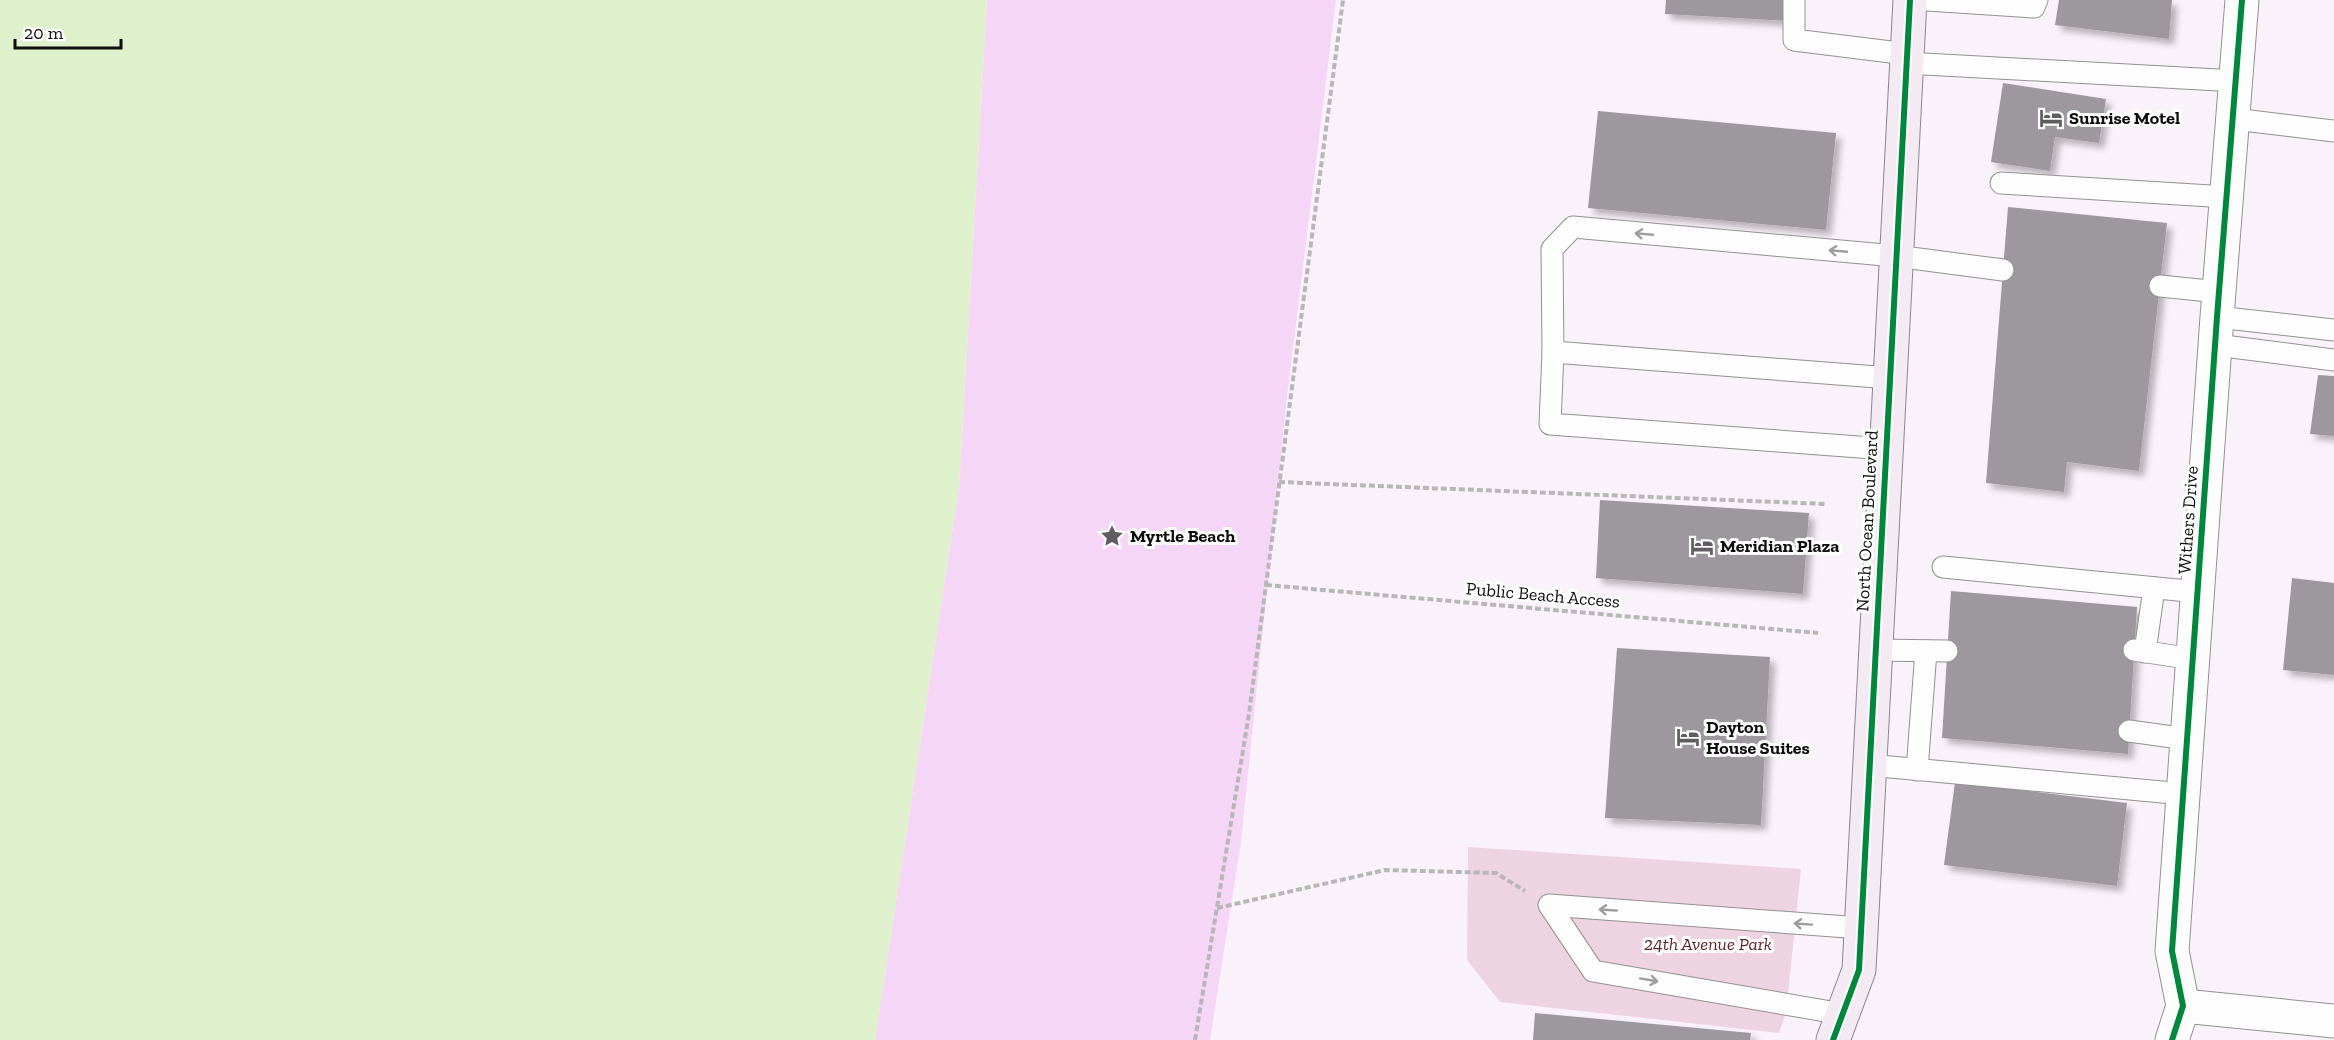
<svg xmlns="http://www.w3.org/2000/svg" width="2334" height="1040" font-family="'Zilla Slab',serif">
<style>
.green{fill:#eed4e0}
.sand{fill:#f6d6f7}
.water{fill:#def1cc}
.building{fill:#9c989e;filter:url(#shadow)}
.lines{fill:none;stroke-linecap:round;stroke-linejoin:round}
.service-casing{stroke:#949094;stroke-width:23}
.minor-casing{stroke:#949094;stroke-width:35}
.secondary-casing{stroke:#8a878a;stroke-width:35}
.path{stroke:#b8b6b8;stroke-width:4;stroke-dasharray:6 3;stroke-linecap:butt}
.service{stroke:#fefdfe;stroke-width:21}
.minor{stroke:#fefdfe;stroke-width:33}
.secondary{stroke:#f4eaf3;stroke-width:33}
.cycleway-casing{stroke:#fff;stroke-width:10}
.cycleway{stroke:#00873e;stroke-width:6}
.oneway{stroke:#9e9d9e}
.labels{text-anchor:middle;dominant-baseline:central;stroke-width:6;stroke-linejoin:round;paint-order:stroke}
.poi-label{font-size:18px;font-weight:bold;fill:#0d0d0d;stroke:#fff;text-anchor:start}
.street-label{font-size:18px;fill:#0d0d0d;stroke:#fff}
.park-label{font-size:18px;font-style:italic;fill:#5e2426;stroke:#fff}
</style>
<defs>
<filter id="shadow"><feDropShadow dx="5.5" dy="5.5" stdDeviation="3" flood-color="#0004"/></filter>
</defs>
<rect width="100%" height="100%" fill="#faf2fa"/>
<path class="green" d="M1468,847L1801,869L1786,1013L1779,1033L1500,1002L1467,960Z"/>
<path class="sand" d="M987,0H1336L1286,405L1241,842L1210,1040H875L959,487Z"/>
<path class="water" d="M0,0H987L959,487L875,1040H0Z"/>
<g class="building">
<path d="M1666,0H1789L1788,21L1665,14Z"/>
<path d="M2059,0H2172L2169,39L2055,25Z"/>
<path d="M2003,83L2106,99L2099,143L2055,137L2050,171L1991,162Z"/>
<path d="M1598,111L1836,133L1826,230L1588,208Z"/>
<path d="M2008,207L2167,223L2139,471L2067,462L2064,492L1986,483Z"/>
<path d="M2318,375L2334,376V436L2310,434Z"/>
<path d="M1600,500L1809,513L1803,594L1596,578Z"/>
<path d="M2292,578L2334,583V675L2283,670Z"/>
<path d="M1951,591L2137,607L2128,754L1942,738Z"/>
<path d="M1617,648L1770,657L1761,825L1605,818Z"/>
<path d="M1955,782L2127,803L2117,886L1944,865Z"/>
<path d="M1535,1013L1751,1033L1750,1040H1533Z"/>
</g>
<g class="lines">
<g class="service-casing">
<g id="service">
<path d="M1794,0V40L1907,54"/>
<path d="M1927,0L2034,7L2037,0"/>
<path d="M1906,63L2237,81"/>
<path d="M2234,119L2334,131"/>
<path d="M2001,183L2227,197"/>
<path d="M2160,286L2219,292"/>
<path d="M2217,317L2334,330"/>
<path d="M2216,345L2334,360"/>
<path d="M1553,352L1552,249L1573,227L1896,256L2003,270"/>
<path d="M1886,449L1550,424L1553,352L1890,378"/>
<path d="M1943,567L2198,592"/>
<path d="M1875,650L1947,651"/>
<path d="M2134,650L2193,659"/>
<path d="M2145,652L2154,588"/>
<path d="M2129,731L2187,739"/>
<path d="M1869,765L2184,794"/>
<path d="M1917,770L1926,651"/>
<path d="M1843,1014L1593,971L1549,905L1861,928"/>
</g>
</g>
<g class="minor-casing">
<g id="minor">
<path d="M2183,1006L2334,1021"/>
<path d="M2172,1040L2183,1006L2172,951L2217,317L2242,0"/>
</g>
</g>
<g class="secondary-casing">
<path id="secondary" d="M1833,1040L1859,970L1910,0"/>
</g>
<g class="path">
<path d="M1279,482L1827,504"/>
<path d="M1266,585L1818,633"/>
<path d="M1217,908L1385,870L1496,873L1525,891"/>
<path d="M1195,1040L1249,714L1343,0"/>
</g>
<use href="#service" class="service"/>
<use href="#minor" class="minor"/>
<use href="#secondary" class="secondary"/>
<g class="cycleway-casing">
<g id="cycleway">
<path d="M1833,1040L1859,970L1910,0"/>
<path d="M2172,1040L2183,1006L2172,951L2217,317L2242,0"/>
</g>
</g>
<use href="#cycleway" class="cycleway"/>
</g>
<defs><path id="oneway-shaft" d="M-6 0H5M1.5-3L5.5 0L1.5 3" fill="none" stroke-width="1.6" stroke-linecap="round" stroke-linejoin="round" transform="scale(1.5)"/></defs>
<g class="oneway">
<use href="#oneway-shaft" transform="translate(1644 234) rotate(-175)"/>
<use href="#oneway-shaft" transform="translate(1838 251) rotate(-175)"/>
<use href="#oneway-shaft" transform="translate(1608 910) rotate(-176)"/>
<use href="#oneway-shaft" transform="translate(1803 924) rotate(-176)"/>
<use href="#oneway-shaft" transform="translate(1649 980) rotate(10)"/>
</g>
<defs>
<g id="hotel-bare" transform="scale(1.8)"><path d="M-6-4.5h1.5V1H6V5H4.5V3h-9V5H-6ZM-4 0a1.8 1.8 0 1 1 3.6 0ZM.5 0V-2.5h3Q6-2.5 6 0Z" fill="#605d60" stroke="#fff" stroke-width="2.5" paint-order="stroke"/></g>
<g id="sight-bare" transform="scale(1.8)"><path d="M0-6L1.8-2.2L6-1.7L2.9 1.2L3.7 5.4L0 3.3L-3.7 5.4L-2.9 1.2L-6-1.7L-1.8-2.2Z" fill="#605d60" stroke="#fff" stroke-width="2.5" paint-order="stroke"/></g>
</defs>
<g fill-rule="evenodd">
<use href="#hotel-bare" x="2051" y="118"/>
<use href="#sight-bare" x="1112" y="536"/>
<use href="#hotel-bare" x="1702" y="546"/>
<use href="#hotel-bare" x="1688" y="737"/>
</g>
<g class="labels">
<g class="poi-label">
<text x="2069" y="118">Sunrise Motel</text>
<text x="1130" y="536">Myrtle Beach</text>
<text x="1720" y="546">Meridian Plaza</text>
<text x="1706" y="727">Dayton<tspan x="1706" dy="21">House Suites</tspan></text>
</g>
<g class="street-label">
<text transform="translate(2188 520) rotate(-86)">Withers Drive</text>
<text transform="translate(1867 521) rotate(-87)">North Ocean Boulevard</text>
<text transform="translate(1543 595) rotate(5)">Public Beach Access</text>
</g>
<g class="park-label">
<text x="1708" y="944">24th Avenue Park</text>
</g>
</g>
<path d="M15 39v9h106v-9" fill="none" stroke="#0d0d0d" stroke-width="3"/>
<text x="24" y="39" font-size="18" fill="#0d0d0d" stroke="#ffffff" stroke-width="4.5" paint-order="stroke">20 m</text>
</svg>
